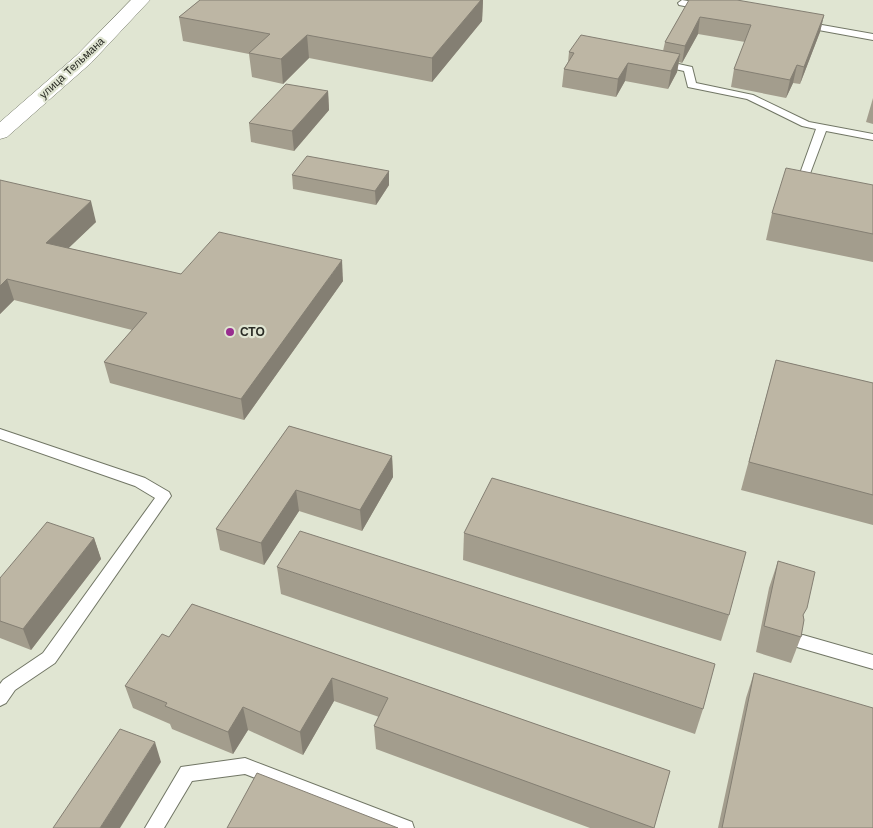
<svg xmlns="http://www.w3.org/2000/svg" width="873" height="828" font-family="'Work Sans',sans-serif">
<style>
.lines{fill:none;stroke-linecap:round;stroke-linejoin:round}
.lane-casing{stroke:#717665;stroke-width:2}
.street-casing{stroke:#717665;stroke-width:1}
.lane{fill:#fff;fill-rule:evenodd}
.street{fill:#fff;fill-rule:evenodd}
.wall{fill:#a39d8d}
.shaded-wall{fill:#847f73}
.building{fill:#bdb6a4;stroke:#847f73}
.poi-dot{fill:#982d8f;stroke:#e0e5d2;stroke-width:2}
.labels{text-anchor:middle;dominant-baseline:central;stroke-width:4.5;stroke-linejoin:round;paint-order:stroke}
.far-street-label{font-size:11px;fill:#292b24;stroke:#e0e5d2}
.poi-label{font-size:12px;font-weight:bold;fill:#292b24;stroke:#e0e5d2;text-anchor:start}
</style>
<rect width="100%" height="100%" fill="#e0e5d2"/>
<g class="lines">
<g class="lane-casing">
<g id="lane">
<path d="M682,0L705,4L709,7L705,10L679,5L678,3Z"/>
<path d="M805,22L873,34V40L802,27L801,25Z"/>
<path d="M660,60L692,67L696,83L753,95L809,122L873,134V140L826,131L808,179L815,189L810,192L806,191L798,179L816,129L802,126L747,99L688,87L684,71L657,65L655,63Z"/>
<path d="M0,429L145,478L169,492L171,496L55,663L15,690L6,703L0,706V684L3,680L43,653L155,498L135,486L0,439Z"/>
<path d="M803,635L873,655V669L797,647L795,642L797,637Z"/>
<path d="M245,758L412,822L414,828H382L245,774L192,781L164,828H145L181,767Z"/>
</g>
</g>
<g class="street-casing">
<path id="street" d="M131,0H150L91,63L7,137L0,139V122L77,55Z"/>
</g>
<use href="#lane" class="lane"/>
<use href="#street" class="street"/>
</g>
<g class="wall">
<path d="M200,0H483L482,21L432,82L309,58L283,84L252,77L249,54L183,41L179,17Z"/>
<path d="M689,0L824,15L820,32L800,84L793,83L786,98L731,87L734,69L745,42L698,34L682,63L679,62L677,72L668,89L625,81L616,97L562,87L564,69L568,62L569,52L663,51L665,42Z"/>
<path d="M328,91L329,110L294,151L251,142L249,123Z"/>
<path d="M873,98V124L866,122Z"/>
<path d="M389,171V185L376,205L293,189L292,175Z"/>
<path d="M0,180L96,222L68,248L181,274L343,281L244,420L110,383L104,362L132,330L14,300L0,314Z"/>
<path d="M873,185V262L766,240L772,213Z"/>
<path d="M776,360L873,383V525L741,490Z"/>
<path d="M289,426L392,456L393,477L362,531L299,511L264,565L220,550L216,529Z"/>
<path d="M464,533L729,615L721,641L463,560Z"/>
<path d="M94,538L101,559L31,650L0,638V578Z"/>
<path d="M778,561L804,617L801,637L791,663L756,652L769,588Z"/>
<path d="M277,567L703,709L695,734L281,594Z"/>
<path d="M192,604L670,771L654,828H590L376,749L374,726L379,717L334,701L303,755L248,730L233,754L172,729L170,724L133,708L125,686L169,637Z"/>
<path d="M754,673L873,828H718L746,698Z"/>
</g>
<g class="shaded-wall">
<path d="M481,0H483L482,21L432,82V58Z"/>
<path d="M824,15L820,32L800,84L804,67Z"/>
<path d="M700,17L698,34L682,63L685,46Z"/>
<path d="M307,35L309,58L283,84L281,59Z"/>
<path d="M680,54L677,72L668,89L671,71Z"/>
<path d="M628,63L625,81L616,97L618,79Z"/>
<path d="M797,65L793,83L786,98L790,80Z"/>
<path d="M328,91L329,110L294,151L292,131Z"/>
<path d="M389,171V185L376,205L375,191Z"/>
<path d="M91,201L96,222L52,264L46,243Z"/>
<path d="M342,260L343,281L244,420L241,399Z"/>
<path d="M7,279L14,300L0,314V286Z"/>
<path d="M392,456L393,477L362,531L360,510Z"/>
<path d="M296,490L299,511L264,565L261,543Z"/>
<path d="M94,538L101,559L31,650L23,629Z"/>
<path d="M332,678L334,701L303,755L300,732Z"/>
<path d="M243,707L248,730L233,754L228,732Z"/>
<path d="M155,742L161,762L120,828H100Z"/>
</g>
<g class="building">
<path d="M200,0H481L432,58L307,35L281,59L249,53L270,34L179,17Z"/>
<path d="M689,0H737L824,15L804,67L797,65L790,80L734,69L751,25L700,17L685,46L665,42Z"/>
<path d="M581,35L680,54L671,71L628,63L618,79L564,69L574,53L569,52Z"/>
<path d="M286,84L328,91L292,131L249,123Z"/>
<path d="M307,156L389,171L375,191L292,175Z"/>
<path d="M786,168L873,185V234L772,213Z"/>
<path d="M0,180L91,201L46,243L181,274L219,232L342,260L241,399L104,362L147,313L7,279L0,286Z"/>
<path d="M776,360L873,383V495L749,462Z"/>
<path d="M289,426L392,456L360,510L296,490L261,543L216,529Z"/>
<path d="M492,478L746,552L729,615L464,533Z"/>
<path d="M47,522L94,538L23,629L0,621V578Z"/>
<path d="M300,531L715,664L703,709L277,567Z"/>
<path d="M778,561L815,572L807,608L803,615L804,620L801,637L764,626Z"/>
<path d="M192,604L670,771L654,828L374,726L388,698L332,678L300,732L243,707L228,732L165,706L167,703L125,686L162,634L169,637Z"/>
<path d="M754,673L873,708V828H722Z"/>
<path d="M120,729L155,742L100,828H53Z"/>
<path d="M257,773L398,828H227Z"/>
</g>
<circle class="poi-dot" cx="230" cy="332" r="5"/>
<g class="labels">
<g class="far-street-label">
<text transform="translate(72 68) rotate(-43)">улица Тельмана</text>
</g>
<g class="poi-label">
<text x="240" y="332">СТО</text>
</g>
</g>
</svg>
